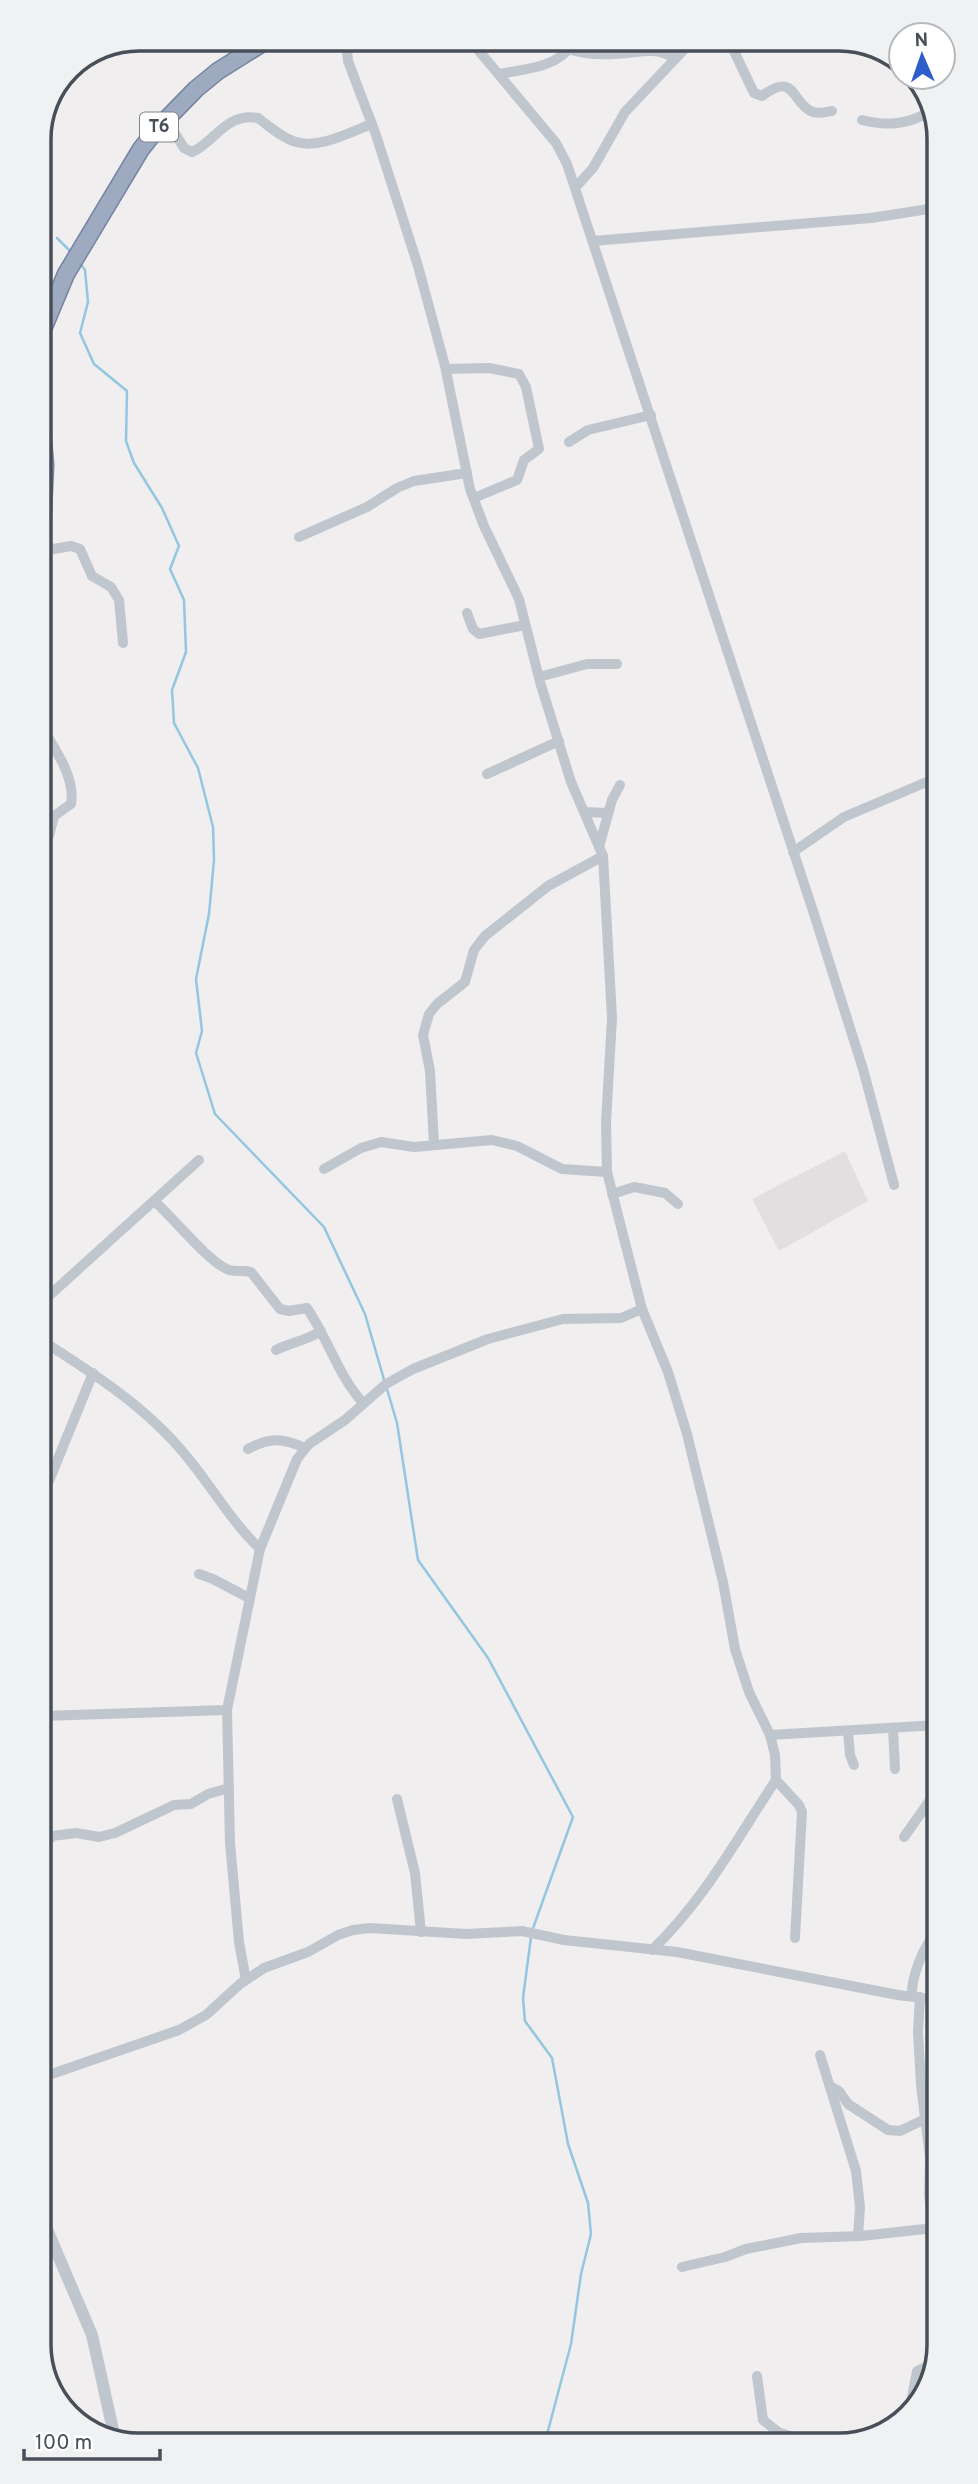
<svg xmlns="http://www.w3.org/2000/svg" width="978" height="2484" font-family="Overpass,sans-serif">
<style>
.education{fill:#e1dfdf}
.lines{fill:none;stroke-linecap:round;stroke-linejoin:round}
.stream{stroke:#93c6e1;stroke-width:2.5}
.trunk-casing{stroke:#7685a2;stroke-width:19}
.minor{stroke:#c0c6ce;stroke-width:10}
.tertiary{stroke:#c0c6ce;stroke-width:12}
.trunk{stroke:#9eaac0;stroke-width:16}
.labels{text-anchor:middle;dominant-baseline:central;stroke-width:5;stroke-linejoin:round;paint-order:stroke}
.shield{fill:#fff;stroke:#7f848b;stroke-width:2}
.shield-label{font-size:18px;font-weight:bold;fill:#484f59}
.rim{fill:none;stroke:#484f59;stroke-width:3.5}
</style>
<rect width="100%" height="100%" fill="#f0eeee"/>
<path class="education" d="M845,1151L868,1201L779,1251L752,1199Z"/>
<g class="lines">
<g class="stream">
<path d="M39,220L43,226"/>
<path d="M57,238L73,254"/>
<path d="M79,262L85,270L88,302L80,333L94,364L127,391L126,441L134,463L162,508L179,546L170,569L184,600L186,652L172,690L174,723L198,768L213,827L214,860L209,914L196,979L202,1031L196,1053L215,1114L324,1227L365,1314L385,1383"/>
<path d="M387,1389L397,1423L418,1560L488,1658L573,1817L532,1931"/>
<path d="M531,1937L523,1998L525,2021L552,2058L568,2144L588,2203L591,2234L581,2274L571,2344L545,2442"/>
</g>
<g class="trunk-casing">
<g id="trunk">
<path d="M39,362L43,329L66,274L141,149L156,130L196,89L218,71L269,39"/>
<path d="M39,393L45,465L40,576"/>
</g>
</g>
<g class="minor">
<path d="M346,39L348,61L376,135L418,266L445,366L470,489L484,526L519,599L540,682L571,782L603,856L612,1018L606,1122L607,1172L642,1309L668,1372L687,1434L723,1582L735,1649L749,1692L770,1735L775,1755L776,1780L799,1805L802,1812L795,1938"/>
<path d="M469,39L556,143L567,164L814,914L863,1069L894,1185"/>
<path d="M725,39L732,47L754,93L762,96C794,72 791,99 809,110C815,115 825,112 832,111"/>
<path d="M569,49C583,54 598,55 614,54C636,54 654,45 674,58"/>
<path d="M500,74C524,69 556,68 571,46V39"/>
<path d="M166,119L184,148L192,152C214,143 226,112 258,118C269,126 282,138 296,142C320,149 350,132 372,124"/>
<path d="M862,120C889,127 911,124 934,109"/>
<path d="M575,188L593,168L625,112L694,39"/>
<path d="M593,241L871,218L935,208"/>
<path d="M446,369L489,368L519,374L526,387L539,449L524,460L517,480L474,498"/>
<path d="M569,442L588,430L651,415"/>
<path d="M299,537L367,507L397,488L414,481L467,473"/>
<path d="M42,551L71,546L80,549L92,576L111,587L119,600L123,643"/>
<path d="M467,613L473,629L479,634L525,625"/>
<path d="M539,677L587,664H617"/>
<path d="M40,724C53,746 76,777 71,804L54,816L49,836L40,838"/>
<path d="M487,774L559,741"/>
<path d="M584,812L608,813"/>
<path d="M599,847L612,800L620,785"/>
<path d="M793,852L844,817L936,778"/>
<path d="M434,1144L430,1071L423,1035L429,1014L437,1004L465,982L474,950L485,936L548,886L603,856"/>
<path d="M324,1169L361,1148L381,1142L414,1147L492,1140L517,1146L562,1169L607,1172"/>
<path d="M612,1194L634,1187L665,1193L678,1204"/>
<path d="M154,1201C173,1217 208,1262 229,1270C236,1272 244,1270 251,1272L280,1309L289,1311L307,1308C328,1339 338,1375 363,1403"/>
<path d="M41,1303L199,1160"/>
<path d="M41,1340C93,1373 148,1408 187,1457C212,1487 231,1521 260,1549"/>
<path d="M276,1350C290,1343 310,1339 321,1331"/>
<path d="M248,1449C270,1437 283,1438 305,1448"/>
<path d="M42,1498L93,1373"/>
<path d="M199,1574L213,1579L249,1598"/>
<path d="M42,1716L227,1710"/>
<path d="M893,1728L895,1769"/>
<path d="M848,1731L850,1755L854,1765"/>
<path d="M770,1735L938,1725"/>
<path d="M397,1799L415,1873L421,1932"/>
<path d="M904,1837L938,1789"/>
<path d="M43,1847L52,1836L76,1833L99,1837L115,1833L174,1805L191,1804L208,1794L229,1788"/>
<path d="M652,1950C705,1899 736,1840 776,1780"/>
<path d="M246,1980L239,1942L230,1843L227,1710L260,1549L297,1459L309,1444L345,1420L386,1384L413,1369L488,1339L563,1319L621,1318L642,1309"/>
<path d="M912,1996C911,1977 924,1943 939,1930"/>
<path d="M920,1997L918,2032L921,2085L930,2158L929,2195L939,2266"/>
<path d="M820,2055L856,2171L860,2207L858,2236"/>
<path d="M43,2077L179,2030L206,2015L240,1984L264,1968L308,1952L338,1935L353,1930L370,1928L466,1934L522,1931L564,1940L677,1952L898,1995L939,2000"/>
<path d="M830,2086L839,2091L848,2104L888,2130L900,2131L925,2119"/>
<path d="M682,2267L725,2257L746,2249L801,2238L861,2236L934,2228"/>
<path d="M757,2376L763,2420L778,2432L804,2441"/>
<path d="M903,2417L910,2408L917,2371L934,2363"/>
</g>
<path class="tertiary" d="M43,2220L92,2335L115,2439"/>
<use href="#trunk" class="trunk"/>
</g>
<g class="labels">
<rect class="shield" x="140" y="112.5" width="38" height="29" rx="5"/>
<g class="shield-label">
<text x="159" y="127">T6</text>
</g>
</g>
<path d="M0 0H978V2484H0ZM139 51H839A88 88 0 0 1 927 139V2345A88 88 0 0 1 839 2433H139A88 88 0 0 1 51 2345V139A88 88 0 0 1 139 51Z" fill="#f0f1f2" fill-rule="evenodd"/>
<path class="rim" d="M139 51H839A88 88 0 0 1 927 139V2345A88 88 0 0 1 839 2433H139A88 88 0 0 1 51 2345V139A88 88 0 0 1 139 51Z"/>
<g transform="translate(922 56) rotate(358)"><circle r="33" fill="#ffffff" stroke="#b6b9bd" stroke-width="2"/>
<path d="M0-5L12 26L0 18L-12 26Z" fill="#2f5dc9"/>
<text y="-10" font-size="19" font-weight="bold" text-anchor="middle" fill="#484f59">N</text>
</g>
<path d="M24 2449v10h136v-10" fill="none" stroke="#484f59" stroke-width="3.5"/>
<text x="35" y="2449" font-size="21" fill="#484f59" stroke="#ffffff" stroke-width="5" paint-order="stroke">100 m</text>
</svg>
